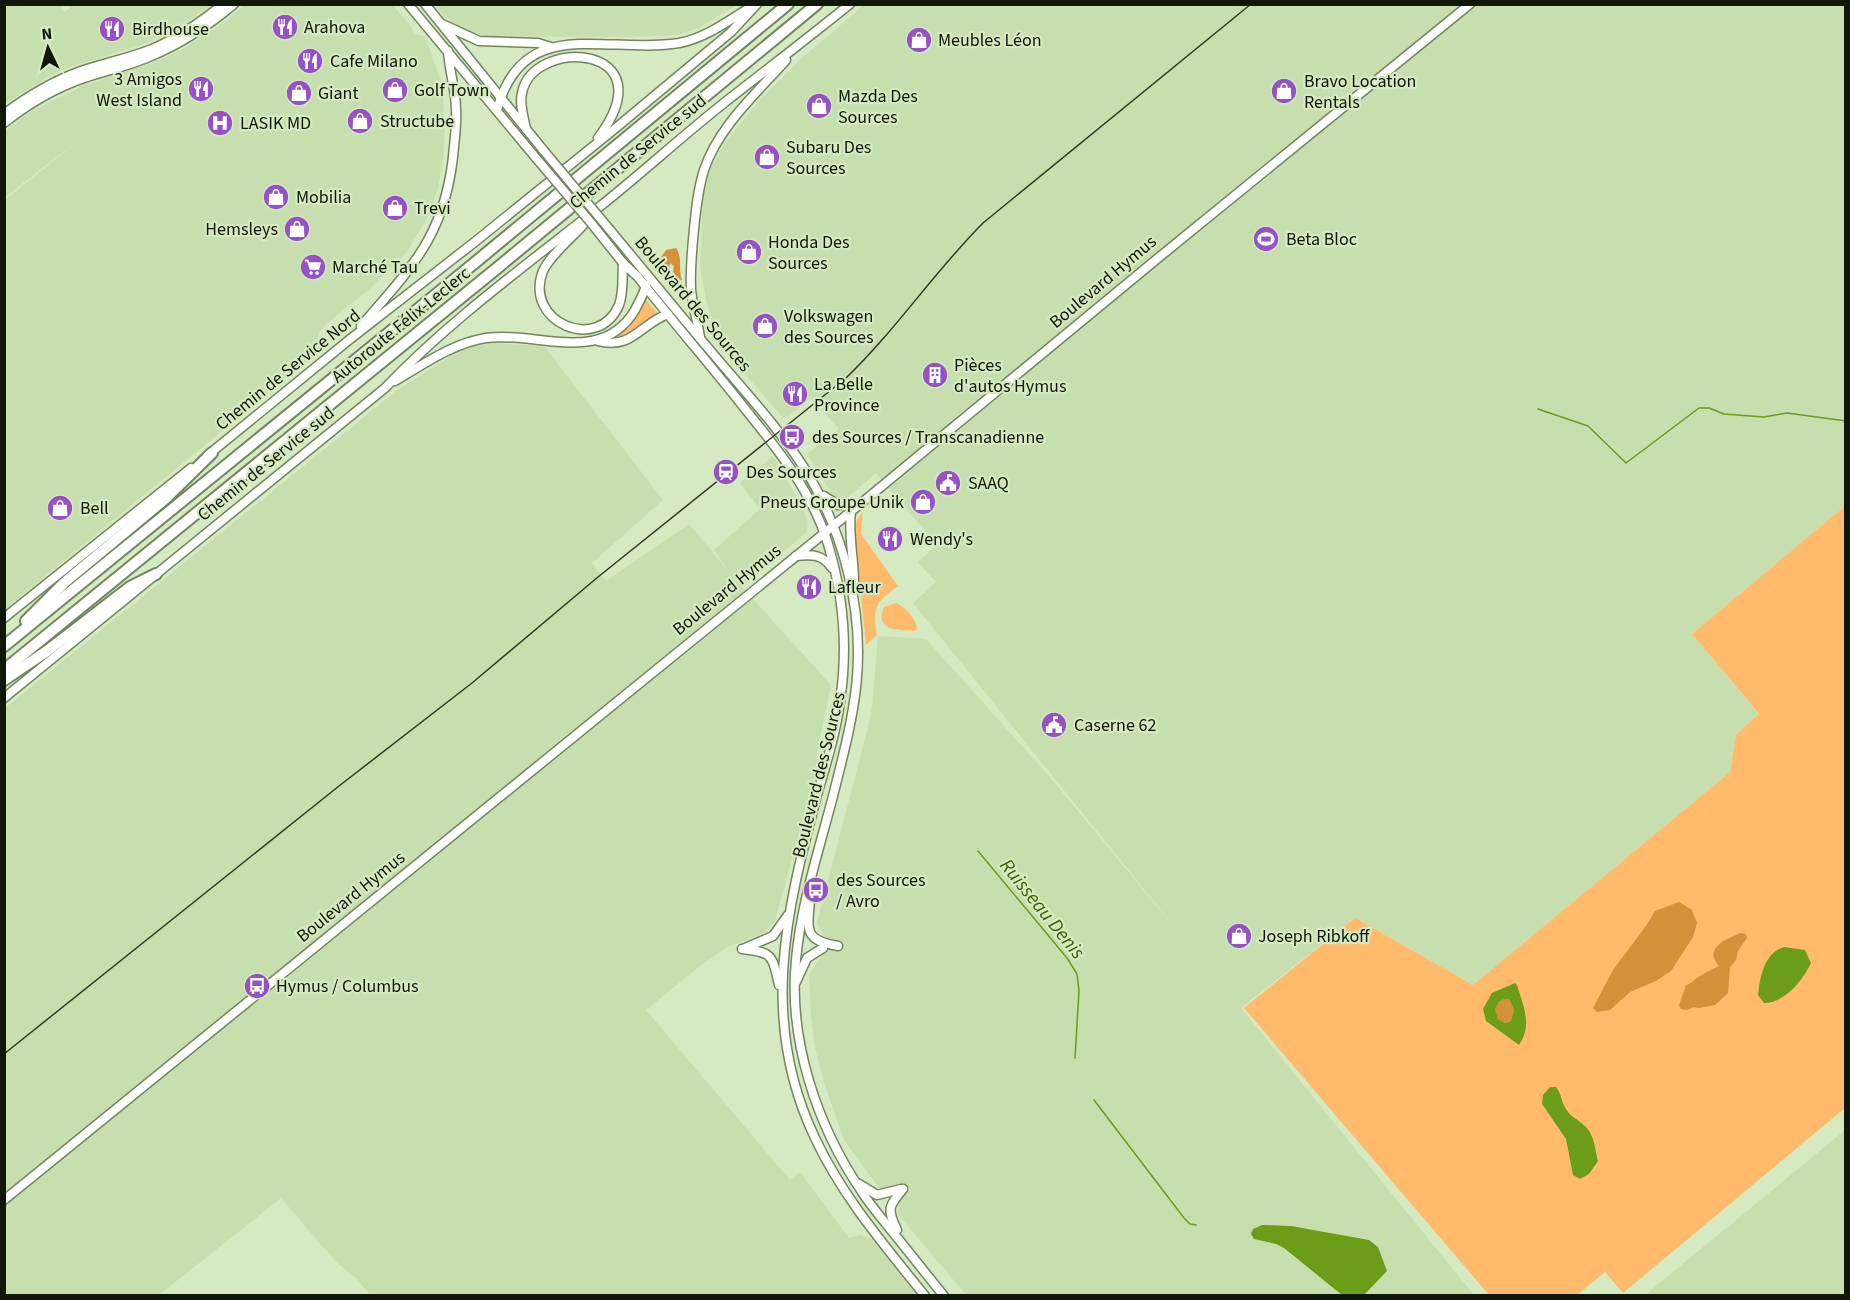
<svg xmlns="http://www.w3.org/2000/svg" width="1850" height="1300" font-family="'Source Sans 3',sans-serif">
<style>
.built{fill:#c7dfaf}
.green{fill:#ffbb6b}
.forest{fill:#d4913a}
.water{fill:#6b9d18;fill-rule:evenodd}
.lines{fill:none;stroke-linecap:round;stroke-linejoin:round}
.stream{stroke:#6b9d18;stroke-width:1.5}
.secondary-casing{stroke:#73855f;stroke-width:11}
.highway-casing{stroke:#73855f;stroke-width:14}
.secondary{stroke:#fff;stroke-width:8}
.highway{stroke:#fff;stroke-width:10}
.tram{stroke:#303926;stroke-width:1.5}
.secondary-bridge-casing{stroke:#73855f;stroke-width:11;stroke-linecap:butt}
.secondary-bridge{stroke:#fff;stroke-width:8}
.labels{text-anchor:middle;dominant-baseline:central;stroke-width:4.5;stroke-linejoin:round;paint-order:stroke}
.poi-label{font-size:18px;fill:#101708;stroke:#d5eac0;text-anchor:start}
.street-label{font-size:18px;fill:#101708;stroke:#d5eac0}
.water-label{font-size:20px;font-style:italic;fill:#406007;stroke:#d5eac0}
</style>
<rect width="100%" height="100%" fill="#d5eac0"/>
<g class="built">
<path d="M74,4H211V5L165,35L142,45L73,66L48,77L5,104V5H59L65,12Z"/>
<path d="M244,5H393L412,28L414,34L425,36L442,84L445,128L443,160L438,189L428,216L407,252L370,289L326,324L318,333L321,350L5,609V200L83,137L5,197L4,132L30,112L82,86L152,63L181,50L225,22Z"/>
<path d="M435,5H737L698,28L679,35L635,37L485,36L463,29L445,17Z"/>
<path d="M864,5H1845V506L1692,634L1759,715L1736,735L1730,772L1473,985L1355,918L1241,1008L1474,1295H966L898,1214L900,1193L896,1189L879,1188L844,1140L824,1083L815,1048L811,1016L809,975L827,948L826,941L817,923L867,731L872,707L878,636L926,639L1049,776L1185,940L913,603L936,582L918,562L937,545L876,473L848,497L839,500L835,499L807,454L839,429L811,398L784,419L720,345L707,304L700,266L703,200L708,175L723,145L758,102L801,59Z"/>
<path d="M493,343L544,346L663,500L592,563L606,581L689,524L730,573L714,550L760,509L740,483L773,456L804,510L808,524L807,532L742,587L831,685L819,742L816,771L775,921L764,933L728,947L705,962L646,1010L790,1180L800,1172L849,1238L861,1235L871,1239L917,1295H370L356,1278L336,1262L281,1198L159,1295L5,1296V708L396,391L452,355L475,346Z"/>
<path d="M1845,1130V1295H1645Z"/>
</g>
<g class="green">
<path d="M646,300L658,314L624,337L613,340L630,326Z"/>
<path d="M1845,506V1108L1623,1293L1605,1272L1577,1295H1489L1244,1008L1355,918L1473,985L1730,772L1736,735L1759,714L1692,634Z"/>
<path d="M863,512L861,534L898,586C876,602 872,608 877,635L866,645L854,526L858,518Z"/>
<path d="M896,603C905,607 916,618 917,629L914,631C898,630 874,631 884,607Z"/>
</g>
<g class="forest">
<path d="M676,248C683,258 678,269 682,280L674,282L672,280L675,275L673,271L674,266L670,263L669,269L665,272L664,261L661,257L666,250Z"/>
<path d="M1679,902L1692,910L1697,923L1693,937L1671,971L1656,981L1630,992L1610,1010L1597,1012L1593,1008L1613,970L1646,926L1655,911Z"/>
<path d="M1741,933L1746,934L1747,938L1738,951L1736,960L1730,967L1728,993L1715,1005L1699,1008L1694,1007L1687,1010L1681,1009L1679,1005L1686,985C1693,983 1694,979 1700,976C1705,973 1713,969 1719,966C1703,948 1726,939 1741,933Z"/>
<path d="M1504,999H1509L1514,1010L1511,1021L1505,1023L1498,1019L1495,1009L1499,1002Z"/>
</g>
<g class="water">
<path d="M1784,947L1805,950L1811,963C1803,980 1785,1003 1764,1003L1758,995C1760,977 1764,953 1784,947Z"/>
<path d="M1515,983L1517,985C1523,1005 1533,1025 1519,1045L1486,1021L1483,1009L1492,993ZM1504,999H1509L1514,1010L1511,1021L1505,1023L1498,1019L1495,1009L1499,1002Z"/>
<path d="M1550,1087H1556C1562,1094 1561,1102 1566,1109C1570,1116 1574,1117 1580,1122C1595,1132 1594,1146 1598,1161L1589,1174L1580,1179L1573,1175L1566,1139L1542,1104L1543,1095Z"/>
<path d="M1262,1225L1291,1226L1369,1240L1378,1247L1387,1271L1364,1295H1342L1284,1248L1276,1244L1254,1239L1251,1234L1253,1229Z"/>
</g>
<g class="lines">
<g class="stream">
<path d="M1538,409L1588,426L1626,463L1699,408H1709L1724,414L1764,417L1787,413L1846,421"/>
<path d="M978,851L1067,958L1077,974L1079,991L1075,1058"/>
<path d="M1094,1100L1184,1218L1190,1224L1196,1225"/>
</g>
<g class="secondary-casing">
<g id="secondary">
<path d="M408,4L536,158"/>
<path d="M425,4L544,151"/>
<path d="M442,24L479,41L538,43L551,47"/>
<path d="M497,110C523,13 607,55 679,43C705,38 727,22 749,8"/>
<path d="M4,114C28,96 53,81 81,71C105,63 129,58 152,49C178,38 201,22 223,4"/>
<path d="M4,123C28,104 55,88 84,78C105,71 128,66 149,57C181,44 208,26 234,4"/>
<path d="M526,129C524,118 519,104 522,93C533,36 669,44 598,138"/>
<path d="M586,222C574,236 550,255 543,271C523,322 598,354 619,305C624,292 622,277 623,263"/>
<path d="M592,224L623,263L638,277C672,321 708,362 742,405C776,447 812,491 828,544C843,594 848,649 840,701C836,733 826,764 817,795C786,912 759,1021 815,1138C842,1196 885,1246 925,1296"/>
<path d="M610,230C645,272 679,314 714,355C776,428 824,475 848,572C869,658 854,713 833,796C819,850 801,904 796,960C788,1040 817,1126 862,1192C870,1205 881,1217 891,1230C909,1252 926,1274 944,1296"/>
<path d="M361,326C415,264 447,232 454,147C455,134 457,122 456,110C456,89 449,71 448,51"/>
<path d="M700,338C698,321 692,305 691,289C690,269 692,249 694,229C696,209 698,189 704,170C719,126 756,94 786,60"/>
<path d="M598,341C632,350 640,324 668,314"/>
<path d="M395,381C424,364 453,343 486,338C537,331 602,366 635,310C639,302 644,294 646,285"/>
<path d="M208,455L349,340L476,241L617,127L731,32L757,4"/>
<path d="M824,496L838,505H859"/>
<path d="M851,511C848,535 854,558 854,582"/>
<path d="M796,556C812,554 822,554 832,568"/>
<path d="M4,618L191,468"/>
<path d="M4,698L385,388C449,321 525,266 598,208C641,174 681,137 724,103C766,70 808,38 850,4"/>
<path d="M810,901C807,932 805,940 838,946"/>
<path d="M745,948L773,936L788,915"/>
<path d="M742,949C773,952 772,955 779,985"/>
<path d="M796,982L807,958L823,948"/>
<path d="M859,1184L877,1195L901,1189"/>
<path d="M4,1200L859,505L1163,254L1470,4"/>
<path d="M897,1230C887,1209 888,1207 903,1189"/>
</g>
</g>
<g class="highway-casing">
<g id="highway">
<path d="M26,621L65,582L165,499L212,453"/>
<path d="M4,646L449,284L788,4"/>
<path d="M4,670L496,269L817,4"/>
<path d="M4,680L47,651L130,587L156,574"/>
</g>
</g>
<use href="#secondary" class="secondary"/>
<use href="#highway" class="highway"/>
<path class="tram" d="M4,1054L339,786L472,683L598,577L846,378C896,330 934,272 983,223L1251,4"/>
<g class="secondary-bridge-casing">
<g id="secondary-bridge">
<path d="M544,151L610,230"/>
<path d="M536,158L592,224"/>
</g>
</g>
<use href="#secondary-bridge" class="secondary-bridge"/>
</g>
<defs>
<g id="restaurant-disc" transform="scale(1.35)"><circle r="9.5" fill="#9651c5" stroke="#d5eac0"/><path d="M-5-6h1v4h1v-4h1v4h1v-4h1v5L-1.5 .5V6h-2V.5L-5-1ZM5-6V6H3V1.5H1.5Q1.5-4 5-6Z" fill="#fff"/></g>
<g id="shop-disc" transform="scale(1.35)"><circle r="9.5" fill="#9651c5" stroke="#d5eac0"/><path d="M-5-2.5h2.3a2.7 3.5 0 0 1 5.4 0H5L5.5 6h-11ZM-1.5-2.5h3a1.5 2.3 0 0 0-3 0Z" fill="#fff"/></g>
<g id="hospital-disc" transform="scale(1.35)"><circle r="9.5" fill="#9651c5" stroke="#d5eac0"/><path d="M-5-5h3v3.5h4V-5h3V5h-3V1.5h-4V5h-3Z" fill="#fff"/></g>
<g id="stadium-disc" transform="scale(1.35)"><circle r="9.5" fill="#9651c5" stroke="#d5eac0"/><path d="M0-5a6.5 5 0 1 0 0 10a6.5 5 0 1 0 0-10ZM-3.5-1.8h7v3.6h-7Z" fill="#fff"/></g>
<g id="supermarket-disc" transform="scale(1.35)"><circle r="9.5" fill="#9651c5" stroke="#d5eac0"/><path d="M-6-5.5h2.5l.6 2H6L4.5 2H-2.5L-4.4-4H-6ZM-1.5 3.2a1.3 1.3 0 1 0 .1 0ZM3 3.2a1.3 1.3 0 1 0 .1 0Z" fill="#fff"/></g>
<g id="building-disc" transform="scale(1.35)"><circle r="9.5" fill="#9651c5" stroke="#d5eac0"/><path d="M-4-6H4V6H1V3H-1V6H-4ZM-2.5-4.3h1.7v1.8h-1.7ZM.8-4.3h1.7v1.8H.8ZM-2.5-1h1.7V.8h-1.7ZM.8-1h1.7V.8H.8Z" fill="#fff"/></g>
<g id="bus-disc" transform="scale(1.35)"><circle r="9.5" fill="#9651c5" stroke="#d5eac0"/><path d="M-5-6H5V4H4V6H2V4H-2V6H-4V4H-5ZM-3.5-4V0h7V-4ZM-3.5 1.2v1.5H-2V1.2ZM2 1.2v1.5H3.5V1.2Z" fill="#fff"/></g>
<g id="station-disc" transform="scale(1.35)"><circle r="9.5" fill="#9651c5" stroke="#d5eac0"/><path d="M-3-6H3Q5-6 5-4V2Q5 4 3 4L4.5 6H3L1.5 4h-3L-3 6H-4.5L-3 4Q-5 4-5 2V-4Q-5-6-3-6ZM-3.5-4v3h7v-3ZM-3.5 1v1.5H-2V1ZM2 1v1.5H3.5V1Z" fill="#fff"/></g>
<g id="civic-disc" transform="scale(1.35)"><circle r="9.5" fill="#9651c5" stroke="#d5eac0"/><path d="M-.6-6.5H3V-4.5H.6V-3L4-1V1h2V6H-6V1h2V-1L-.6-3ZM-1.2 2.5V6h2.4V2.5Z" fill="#fff"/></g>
</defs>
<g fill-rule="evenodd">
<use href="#restaurant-disc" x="285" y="27"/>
<use href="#restaurant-disc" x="112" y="29"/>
<use href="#shop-disc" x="919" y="40"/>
<use href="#restaurant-disc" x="310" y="61"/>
<use href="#restaurant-disc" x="201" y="89"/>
<use href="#shop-disc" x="395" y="90"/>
<use href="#shop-disc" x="1284" y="91"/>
<use href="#shop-disc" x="299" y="93"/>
<use href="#shop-disc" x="819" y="106"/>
<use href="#shop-disc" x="360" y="121"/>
<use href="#hospital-disc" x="220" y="123"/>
<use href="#shop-disc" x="767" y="157"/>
<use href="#shop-disc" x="276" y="197"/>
<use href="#shop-disc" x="395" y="208"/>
<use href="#shop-disc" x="297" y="229"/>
<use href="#stadium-disc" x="1266" y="239"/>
<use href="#shop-disc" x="749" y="252"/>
<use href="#supermarket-disc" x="313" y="267"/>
<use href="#shop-disc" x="765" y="326"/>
<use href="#building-disc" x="935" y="375"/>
<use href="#restaurant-disc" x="795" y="394"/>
<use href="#bus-disc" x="792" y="437"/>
<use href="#station-disc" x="726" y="472"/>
<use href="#civic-disc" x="948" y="483"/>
<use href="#shop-disc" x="923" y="502"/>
<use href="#shop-disc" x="60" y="508"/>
<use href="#restaurant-disc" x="890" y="539"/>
<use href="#restaurant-disc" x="809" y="587"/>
<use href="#civic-disc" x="1054" y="725"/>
<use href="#bus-disc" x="816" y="890"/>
<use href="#shop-disc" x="1239" y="936"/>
<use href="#bus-disc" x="257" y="986"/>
</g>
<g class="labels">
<g class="poi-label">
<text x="304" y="27">Arahova</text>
<text x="132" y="29">Birdhouse</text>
<text x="938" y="40">Meubles Léon</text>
<text x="330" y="61">Cafe Milano</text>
<text x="182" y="79" text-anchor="end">3 Amigos<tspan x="182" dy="21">West Island</tspan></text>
<text x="1304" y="81">Bravo Location<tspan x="1304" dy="21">Rentals</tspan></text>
<text x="414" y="90">Golf Town</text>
<text x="318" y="93">Giant</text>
<text x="838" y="96">Mazda Des<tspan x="838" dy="21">Sources</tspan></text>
<text x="380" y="121">Structube</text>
<text x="240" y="123">LASIK MD</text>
<text x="786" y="147">Subaru Des<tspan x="786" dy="21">Sources</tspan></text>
<text x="296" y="197">Mobilia</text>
<text x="414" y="208">Trevi</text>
<text x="278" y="229" text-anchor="end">Hemsleys</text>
<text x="1286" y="239">Beta Bloc</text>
<text x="768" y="242">Honda Des<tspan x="768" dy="21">Sources</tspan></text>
<text x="332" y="267">Marché Tau</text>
<text x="784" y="316">Volkswagen<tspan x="784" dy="21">des Sources</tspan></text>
<text x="954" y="365">Pièces<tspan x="954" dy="21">d'autos Hymus</tspan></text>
<text x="814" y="384">La Belle<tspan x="814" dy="21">Province</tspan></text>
<text x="812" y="437">des Sources / Transcanadienne</text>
<text x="746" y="472">Des Sources</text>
<text x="968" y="483">SAAQ</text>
<text x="904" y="502" text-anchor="end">Pneus Groupe Unik</text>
<text x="80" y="508">Bell</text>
<text x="910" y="539">Wendy's</text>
<text x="828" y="587">Lafleur</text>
<text x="1074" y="725">Caserne 62</text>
<text x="836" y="880">des Sources<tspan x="836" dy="21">/ Avro</tspan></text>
<text x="1258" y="936">Joseph Ribkoff</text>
<text x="276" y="986">Hymus / Columbus</text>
</g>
<g class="street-label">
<text transform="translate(638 152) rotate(-39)">Chemin de Service sud</text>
<text transform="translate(1103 282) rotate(-40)">Boulevard Hymus</text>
<text transform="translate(693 304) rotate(50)">Boulevard des Sources</text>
<text transform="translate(401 325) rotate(-39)">Autoroute Félix-Leclerc</text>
<text transform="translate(288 370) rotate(-39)">Chemin de Service Nord</text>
<text transform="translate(266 464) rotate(-39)">Chemin de Service sud</text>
<text transform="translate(727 590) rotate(-39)">Boulevard Hymus</text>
<text transform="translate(819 775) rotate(-76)">Boulevard des Sources</text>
<text transform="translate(351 897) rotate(-39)">Boulevard Hymus</text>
</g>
<g class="water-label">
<text transform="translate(1042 909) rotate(51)">Ruisseau Denis</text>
</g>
</g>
<rect width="1850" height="1300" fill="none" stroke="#101708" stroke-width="12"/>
<g transform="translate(48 48) rotate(355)" stroke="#d5eac0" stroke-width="4.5" paint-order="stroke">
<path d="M0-4.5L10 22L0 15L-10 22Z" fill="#101708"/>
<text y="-9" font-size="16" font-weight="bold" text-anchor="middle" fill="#101708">N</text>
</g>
</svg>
